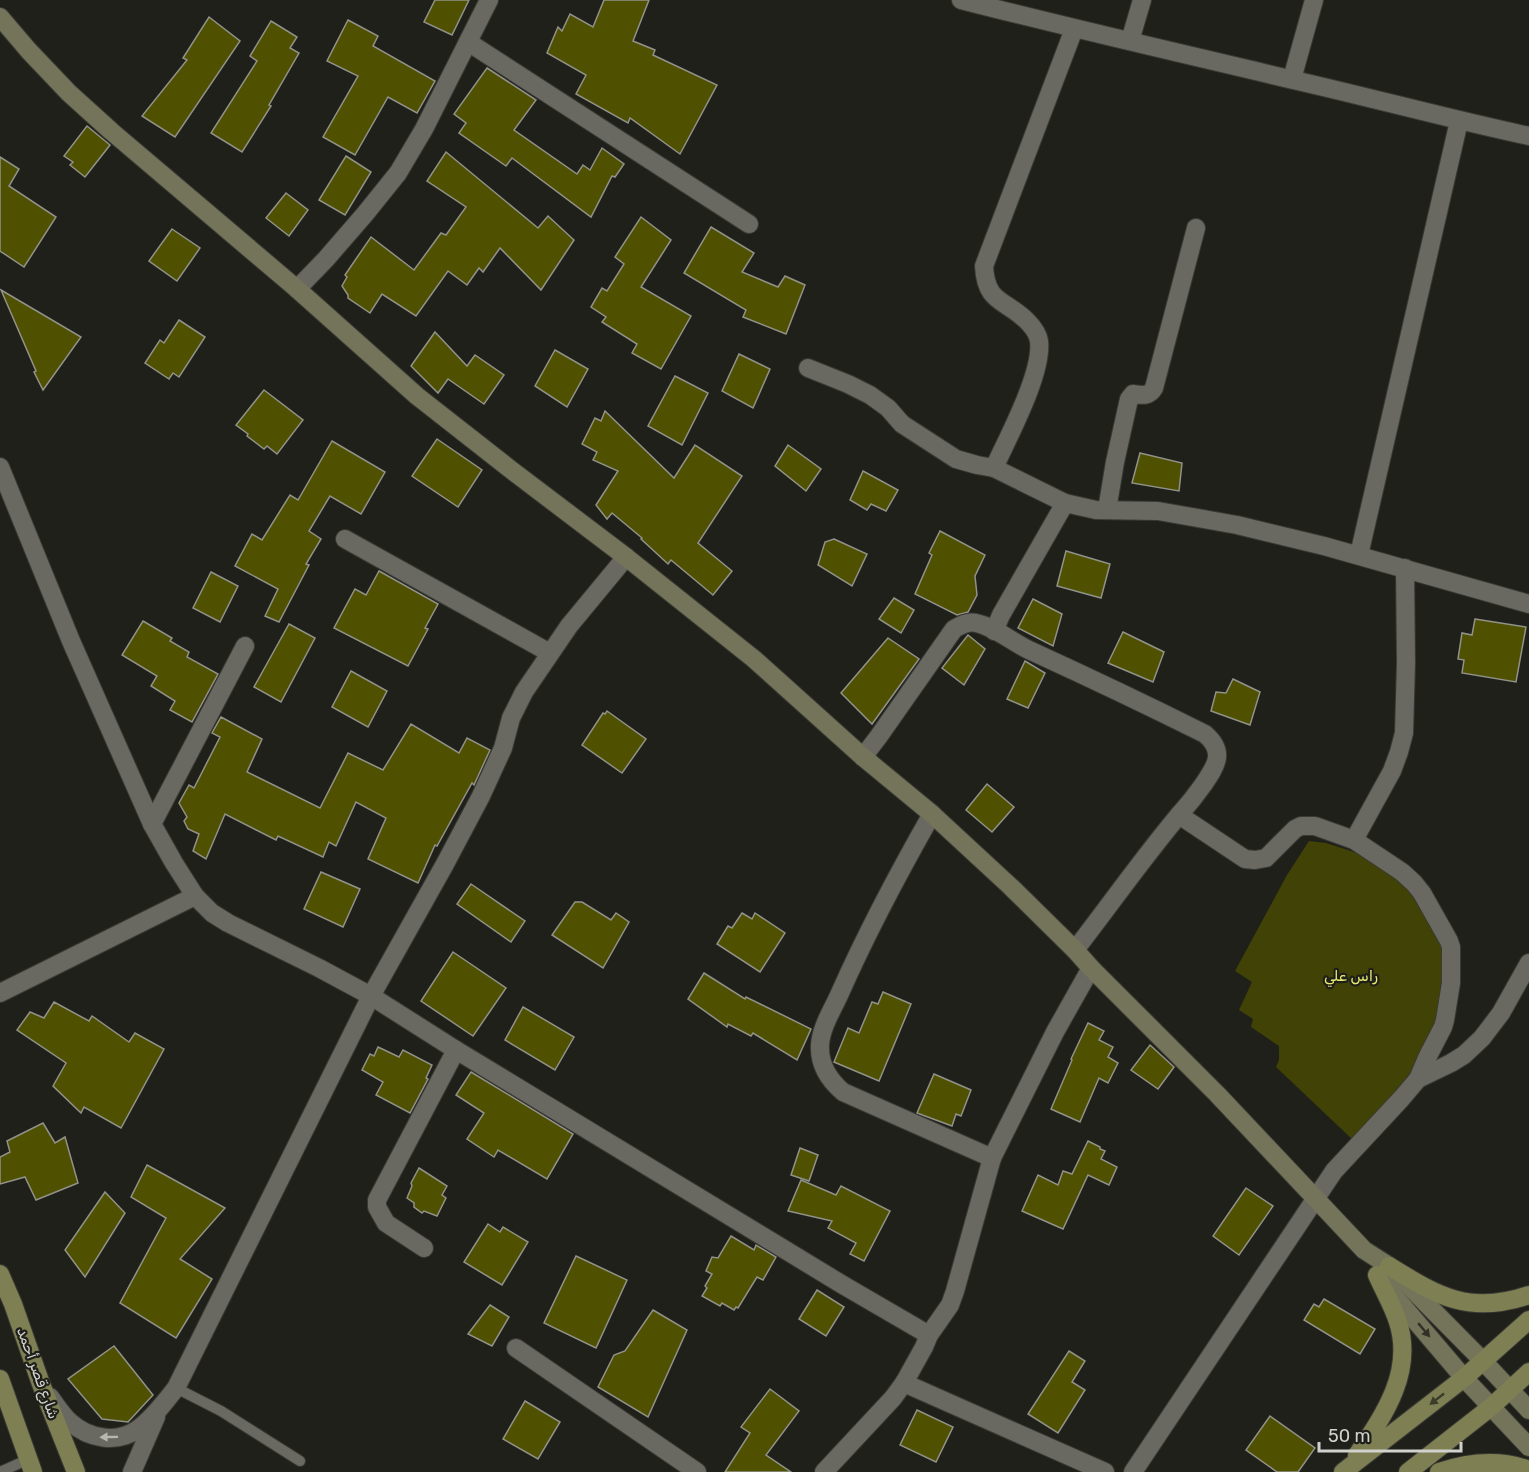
<svg xmlns="http://www.w3.org/2000/svg" width="1529" height="1472" font-family="Rubik,'Noto Sans Arabic',sans-serif">
<style>
.green{fill:#414205}
.building{fill:#4f5000;stroke:#91928a;stroke-width:1.5}
.lines{fill:none;stroke-linecap:round;stroke-linejoin:round}
.lane-casing{stroke:#3a3a35;stroke-width:12}
.street-casing{stroke:#3a3a35;stroke-width:20}
.secondary-casing{stroke:#3a3a35;stroke-width:20}
.primary-casing{stroke:#3a3a35;stroke-width:20}
.lane{stroke:#696962;stroke-width:10}
.street{stroke:#696962;stroke-width:18}
.secondary{stroke:#74745a;stroke-width:18}
.primary{stroke:#7e7f52;stroke-width:18}
.oneway{fill:#313127}
.oneway2{fill:#3c3c2b}
.oneway3{fill:#b7b7b2}
.labels{text-anchor:middle;dominant-baseline:central;stroke-width:4.5;stroke-linejoin:round;paint-order:stroke}
.park-label{font-size:15px;fill:#e7ea70;stroke:#20201a}
.street-label{font-size:15px;fill:#d1d1cd;stroke:#20201a}
</style>
<rect width="100%" height="100%" fill="#20201a"/>
<path class="green" d="M1309,841L1326,843L1354,852L1384,865L1411,885L1435,920L1451,979L1424,1061L1354,1141L1276,1067L1279,1060V1046L1251,1027L1253,1019L1239,1010L1252,982L1235,971L1287,875Z"/>
<g class="building">
<path d="M435,0H469L452,35L424,22Z"/>
<path d="M604,0H649L633,41L655,50L653,55L717,85L680,154L630,118L628,123L576,94L586,75L547,53L558,27L562,31L570,14L593,27Z"/>
<path d="M209,17L240,41L175,137L142,116L187,60L183,58Z"/>
<path d="M348,20L378,36L373,46L435,81L417,113L388,97L355,155L323,137L358,76L327,61Z"/>
<path d="M271,21L297,37L290,48L299,53L269,105L271,106L242,152L211,133L257,61L250,56Z"/>
<path d="M487,68L536,100L514,130L577,174L583,165L590,170L602,148L624,164L615,177L612,176L591,217L512,158L506,166L459,133L466,123L454,114Z"/>
<path d="M87,126L110,145L85,177L70,165L73,162L64,156Z"/>
<path d="M446,152L538,228L548,216L574,240L541,290L500,248L483,272L479,268L467,285L448,271L416,316L382,294L370,313L348,298V295L342,286L347,277L345,275L371,237L414,270L441,233L446,235L466,207L427,181Z"/>
<path d="M346,156L371,172L345,215L319,200Z"/>
<path d="M0,157L19,169L9,186L56,217L24,267L0,251Z"/>
<path d="M286,193L308,210L289,236L266,218Z"/>
<path d="M641,217L671,240L641,287L691,316L661,369L632,353L637,344L602,322L606,317L591,307L602,288L607,291L624,264L615,257Z"/>
<path d="M711,227L754,253L742,272L778,287L785,276L805,285L786,334L743,317L746,310L684,273Z"/>
<path d="M172,229L200,248L177,281L149,261Z"/>
<path d="M1,290L81,337L43,390L34,372L36,371Z"/>
<path d="M179,320L205,337L179,377L173,373L169,379L145,363L160,340L164,343Z"/>
<path d="M435,332L467,366L475,355L504,375L484,404L448,379L438,393L411,366Z"/>
<path d="M555,350L588,369L567,407L535,386Z"/>
<path d="M739,354L770,369L753,408L722,391Z"/>
<path d="M675,376L708,393L682,445L648,426Z"/>
<path d="M264,390L303,420L277,454L267,446L264,449L247,436L248,434L236,425Z"/>
<path d="M605,411L674,478L695,445L742,476L698,543L732,571L713,595L671,560L668,564L641,539L642,538L612,513L607,519L596,505L618,471L593,460L597,452L582,444L595,418L601,421Z"/>
<path d="M437,439L482,470L458,507L412,476Z"/>
<path d="M332,441L385,472L361,514L330,496L309,531L321,539L306,564L309,565L279,622L265,616L278,589L235,566L252,534L262,540L290,495L298,500Z"/>
<path d="M788,445L821,469L806,491L775,466Z"/>
<path d="M1140,453L1182,463L1179,491L1132,483Z"/>
<path d="M863,471L898,490L886,511L871,504L867,510L850,500Z"/>
<path d="M940,531L985,555L975,576L977,595L968,612L957,615L915,594L932,555L929,553Z"/>
<path d="M834,539L867,554L852,586L818,565L825,542Z"/>
<path d="M1066,551L1110,564L1101,598L1057,586Z"/>
<path d="M379,571L438,604L425,628L428,629L408,666L334,628L355,589L366,595Z"/>
<path d="M211,572L238,586L220,622L193,608Z"/>
<path d="M894,598L914,610L901,633L879,619Z"/>
<path d="M1033,599L1062,614L1053,646L1018,628Z"/>
<path d="M1475,619L1526,627L1516,682L1462,673L1464,660L1458,659L1462,633L1472,635Z"/>
<path d="M143,621L172,638L170,641L189,652L187,657L218,674L192,722L170,710L175,701L151,686L157,676L122,655Z"/>
<path d="M289,624L315,638L281,702L254,687Z"/>
<path d="M1123,632L1164,652L1153,682L1108,663Z"/>
<path d="M968,635L985,649L964,685L942,668Z"/>
<path d="M888,638L919,659L872,724L841,693Z"/>
<path d="M1025,661L1045,673L1028,708L1007,699Z"/>
<path d="M351,671L387,691L368,727L332,707Z"/>
<path d="M1233,679L1260,692L1250,725L1211,711L1216,692L1226,693Z"/>
<path d="M607,711L646,739L622,773L582,745L603,713L605,714Z"/>
<path d="M221,717L262,739L247,772L320,808L348,753L383,770L411,724L459,753L467,738L490,750L474,785L472,783L437,846L435,845L418,883L368,859L386,818L356,802L336,846L329,842L323,857L278,836L276,840L225,814L206,859L193,851L199,834L188,829L184,821L187,817L179,803L189,785L194,788L220,737L212,733Z"/>
<path d="M987,784L1014,807L992,832L966,810Z"/>
<path d="M321,872L360,889L343,927L304,909Z"/>
<path d="M471,884L525,921L511,942L457,904Z"/>
<path d="M575,902H582L611,920L616,913L629,922L603,968L552,935Z"/>
<path d="M742,913L752,919L755,913L785,933L760,972L717,944L728,926L732,928Z"/>
<path d="M453,952L506,988L473,1036L421,1001Z"/>
<path d="M704,973L745,999L746,997L811,1029L797,1060L753,1033L751,1036L728,1024L727,1027L688,999Z"/>
<path d="M883,992L911,1004L879,1081L834,1062L848,1028L859,1033L872,1002L878,1004Z"/>
<path d="M54,1002L89,1021L92,1016L129,1042L135,1033L164,1049L121,1128L84,1107L81,1113L53,1086L66,1063L17,1030L30,1012L44,1018Z"/>
<path d="M523,1007L574,1037L555,1070L505,1040Z"/>
<path d="M1088,1023L1104,1031L1099,1040L1113,1047L1108,1057L1118,1063L1108,1083L1099,1078L1080,1122L1051,1109L1072,1060L1071,1059Z"/>
<path d="M1150,1045L1174,1067L1158,1089L1131,1070Z"/>
<path d="M378,1047L399,1057L403,1050L432,1065L426,1078L428,1079L410,1113L376,1095L383,1082L362,1070L370,1054L374,1056Z"/>
<path d="M471,1072L573,1134L547,1179L498,1150L494,1157L467,1139L484,1113L456,1095Z"/>
<path d="M934,1074L971,1090L961,1116L956,1114L952,1126L917,1113Z"/>
<path d="M43,1123L55,1143L65,1137L78,1183L36,1200L25,1177L0,1184V1157L10,1152L7,1141Z"/>
<path d="M1088,1141L1100,1147V1149L1105,1151L1101,1159L1117,1167L1109,1185L1088,1175L1063,1229L1022,1211L1038,1175L1058,1185L1063,1171L1072,1174Z"/>
<path d="M800,1148L818,1155L809,1181L791,1175Z"/>
<path d="M147,1165L225,1208L180,1259L212,1279L176,1338L120,1303L166,1218L131,1197Z"/>
<path d="M419,1168L447,1186L442,1195L446,1198L437,1216L424,1211L422,1213L414,1207V1203L407,1198L412,1186L411,1183Z"/>
<path d="M801,1180L836,1195L841,1186L890,1211L864,1261L850,1254L856,1243L828,1228L832,1221L788,1211Z"/>
<path d="M1246,1188L1273,1206L1239,1255L1213,1236Z"/>
<path d="M105,1192L125,1213L85,1277L65,1250Z"/>
<path d="M488,1224L500,1232L503,1227L528,1242L502,1285L464,1262Z"/>
<path d="M731,1236L754,1250L756,1245L776,1257L763,1280L757,1277L738,1308L736,1307L734,1310L722,1303L720,1306L702,1296L707,1288L705,1286L712,1274L706,1271L712,1257L718,1258Z"/>
<path d="M576,1256L627,1280L596,1348L544,1323Z"/>
<path d="M817,1290L844,1307L826,1336L799,1319Z"/>
<path d="M1324,1299L1375,1329L1360,1354L1304,1320L1314,1304L1319,1307Z"/>
<path d="M490,1305L509,1317L492,1346L468,1334Z"/>
<path d="M653,1310L687,1330L648,1417L598,1387L614,1355L625,1351Z"/>
<path d="M114,1346L153,1395L128,1422L102,1419L68,1379Z"/>
<path d="M1069,1351L1085,1361L1072,1382L1085,1390L1058,1433L1028,1414Z"/>
<path d="M770,1389L799,1411L766,1455L791,1472H725L750,1433L741,1427Z"/>
<path d="M525,1401L560,1422L538,1459L503,1439Z"/>
<path d="M917,1410L953,1427L936,1462L900,1445Z"/>
<path d="M1270,1416L1315,1448L1298,1472H1277L1246,1450Z"/>
</g>
<g class="lines">
<g class="lane-casing">
<g id="lane">
<path d="M176,1388L221,1411L300,1461"/>
<path d="M0,1472L29,1459"/>
</g>
</g>
<g class="street-casing">
<g id="street">
<path d="M961,0C1070,28 1180,53 1289,79C1369,97 1449,119 1529,136"/>
<path d="M1074,29L984,266C986,304 1005,299 1027,321C1032,326 1038,334 1039,341C1043,373 1008,437 994,468L1065,503L1096,510L1158,511L1237,525L1324,546L1529,604"/>
<path d="M1130,41L1142,0"/>
<path d="M468,42L749,224"/>
<path d="M1292,79L1314,0"/>
<path d="M297,289L326,259L365,214L398,173L424,129L489,0"/>
<path d="M808,368L848,384L870,395L888,408L902,424L956,459L977,465L994,468"/>
<path d="M0,467L71,641L152,824L174,863L195,896L212,913L228,923L319,968L371,996L456,1050L843,1285L929,1335"/>
<path d="M1107,510L1115,462L1129,399L1133,394C1142,395 1149,397 1154,388L1196,228"/>
<path d="M345,539L550,653"/>
<path d="M1359,555L1459,121"/>
<path d="M994,631L1001,615L1065,503"/>
<path d="M863,757L879,736L954,629C961,625 968,621 976,623C995,627 1012,642 1029,650C1088,677 1147,705 1205,734C1226,752 1216,766 1203,785C1196,795 1188,805 1179,815"/>
<path d="M932,814C899,872 867,932 840,993C833,1009 821,1027 820,1045C819,1064 829,1080 843,1092L992,1158"/>
<path d="M152,824L245,646"/>
<path d="M1354,840L1392,771L1399,752L1404,733L1406,663L1405,568"/>
<path d="M1075,950C1110,905 1142,859 1179,815L1245,859L1255,860L1266,858L1295,829L1301,826H1315L1354,840L1402,872L1414,883L1422,893L1449,941L1451,947V983L1445,1020L1443,1027L1427,1058L1418,1079"/>
<path d="M0,993L195,896"/>
<path d="M424,1248L386,1223L377,1207V1200L456,1050"/>
<path d="M516,1348L697,1472"/>
<path d="M904,1383L1105,1472"/>
<path d="M50,1397C56,1405 62,1415 70,1422C89,1439 117,1444 138,1429C153,1418 165,1402 176,1388L371,996L445,864L481,796L503,748L511,718L524,692L569,626L626,557"/>
<path d="M132,1472L156,1417"/>
<path d="M824,1472L893,1398L904,1383L924,1347L929,1335L950,1305L955,1291L992,1158L1055,1032L1091,968"/>
<path d="M1133,1472L1334,1171L1401,1099L1418,1079L1451,1063L1464,1055L1482,1038L1501,1013L1529,963"/>
</g>
</g>
<g class="secondary-casing">
<g id="secondary">
<path d="M0,17L29,51L69,93L111,131L297,289L417,396L510,469L626,557L754,659L863,757L932,814L1011,887L1075,950L1091,968L1217,1094L1364,1250L1389,1266L1484,1362L1529,1410"/>
<path d="M1385,1285L1464,1378L1529,1447"/>
</g>
</g>
<g class="primary-casing">
<g id="primary">
<path d="M1389,1266C1439,1297 1470,1315 1529,1295"/>
<path d="M0,1274L13,1304L41,1384L76,1472"/>
<path d="M0,1379L33,1472"/>
<path d="M1357,1455C1384,1415 1414,1372 1398,1322C1393,1306 1384,1291 1377,1275"/>
<path d="M1343,1472L1464,1378L1529,1320"/>
<path d="M1408,1472L1491,1407L1529,1372"/>
<path d="M1439,1472C1469,1462 1500,1459 1529,1470"/>
</g>
</g>
<use href="#lane" class="lane"/>
<use href="#street" class="street"/>
<use href="#secondary" class="secondary"/>
<use href="#primary" class="primary"/>
</g>
<defs><path id="oneway-solid" d="M-6-.8H1V-3.2L6.5 0L1 3.2V.8H-6Z" transform="scale(1.5)"/></defs>
<use class="oneway" href="#oneway-solid" transform="translate(1424 1330) rotate(50)"/>
<use class="oneway2" href="#oneway-solid" transform="translate(1437 1399) rotate(142)"/>
<use class="oneway3" href="#oneway-solid" transform="translate(109 1437) rotate(179)"/>
<g class="labels">
<g class="park-label">
<text x="1351" y="976">راس علي</text>
</g>
<g class="street-label">
<text transform="translate(38 1373) rotate(70)">شارع قصر أحمد</text>
</g>
</g>
<path d="M1319 1442v9h142v-9" fill="none" stroke="#d1d1cd" stroke-width="3"/>
<text x="1328" y="1442" font-size="18" fill="#d1d1cd" stroke="#20201a" stroke-width="4.5" paint-order="stroke">50 m</text>
</svg>
